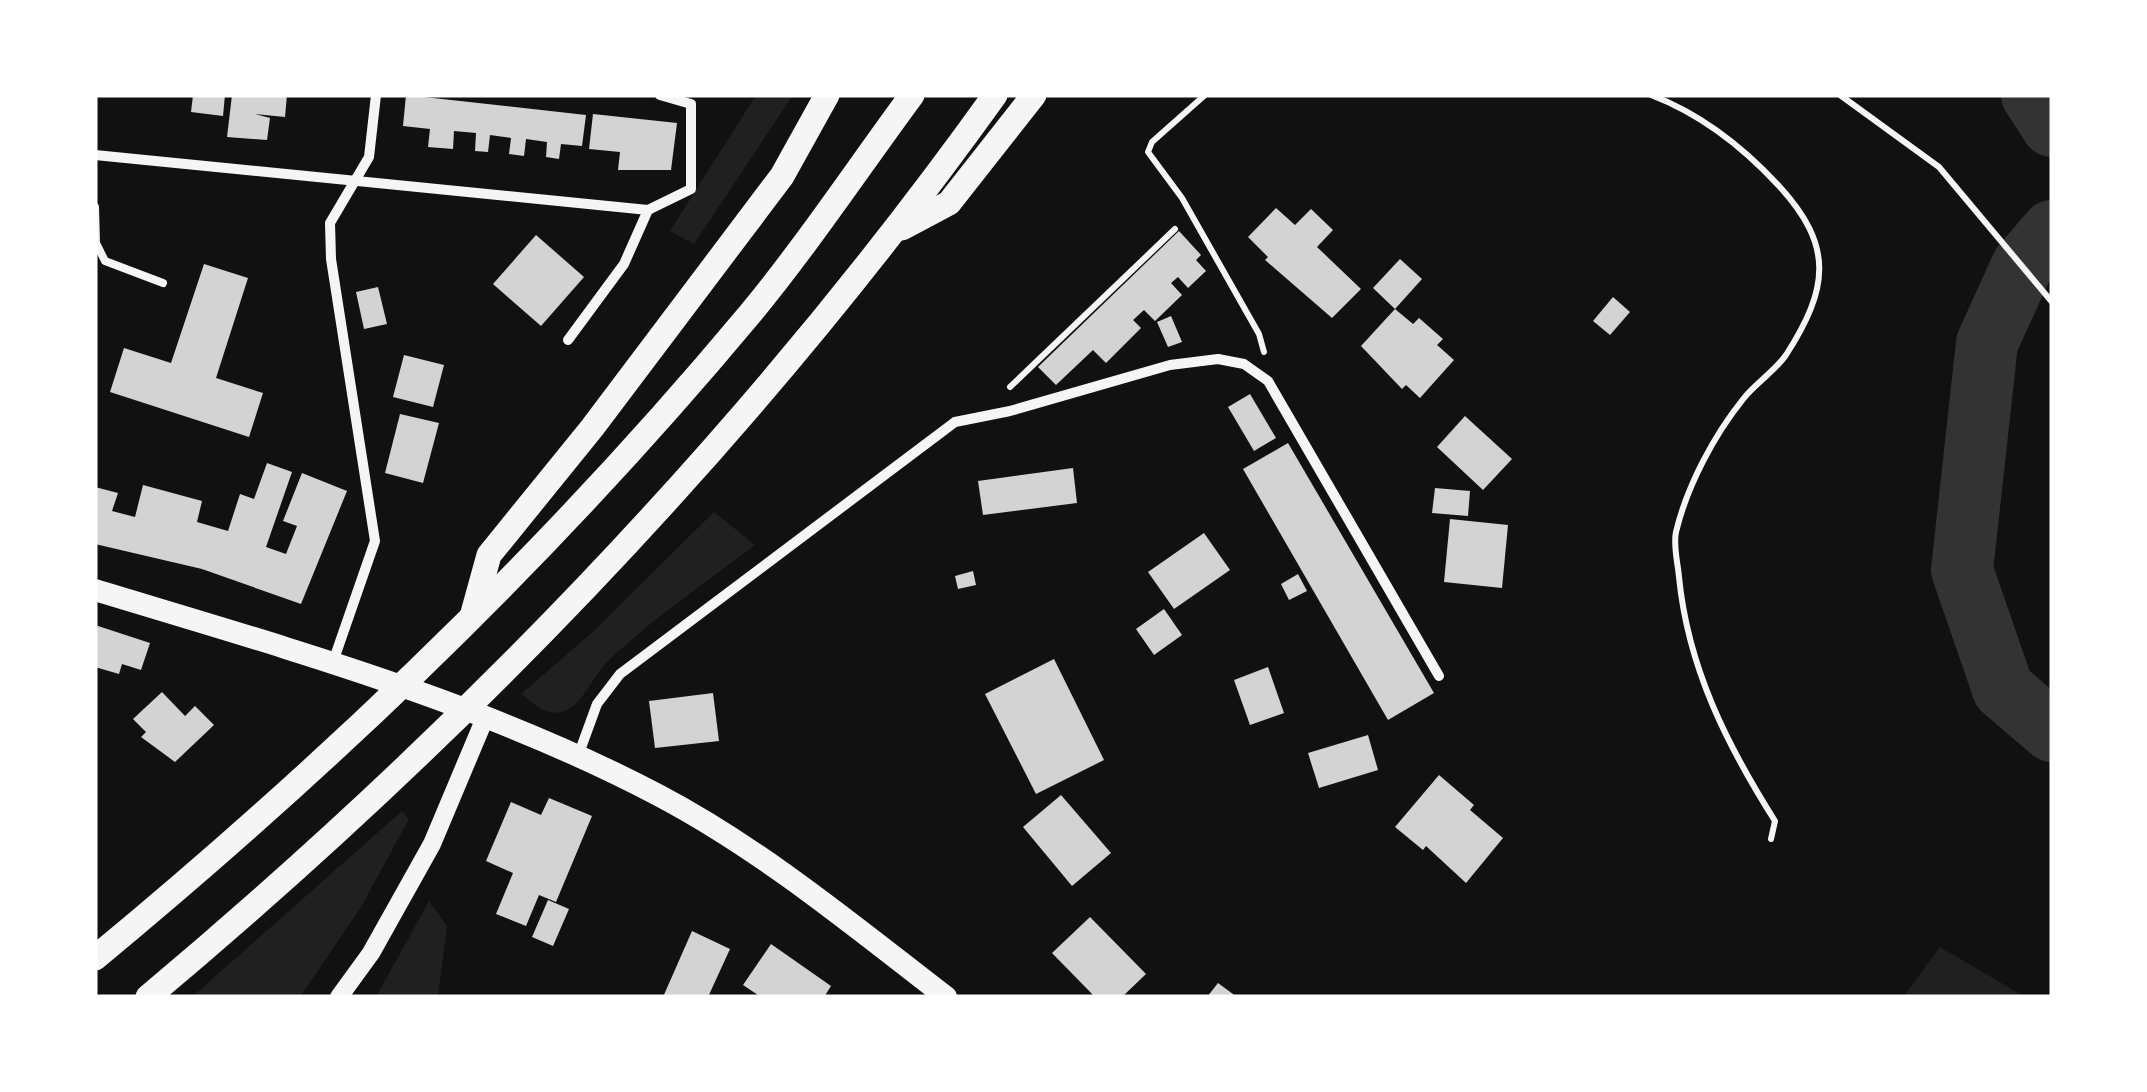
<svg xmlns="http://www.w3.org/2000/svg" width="2147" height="1092" font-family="'Public Sans',sans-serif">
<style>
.green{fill:#202020}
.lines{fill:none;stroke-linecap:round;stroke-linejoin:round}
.river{stroke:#333;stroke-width:62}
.building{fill:#d3d3d3}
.path{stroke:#f5f5f5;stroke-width:6}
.service{stroke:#f5f5f5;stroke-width:8}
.minor{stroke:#f5f5f5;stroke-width:10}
.tertiary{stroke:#f5f5f5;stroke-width:18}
.primary{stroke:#f5f5f5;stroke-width:22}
.trunk{stroke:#f5f5f5;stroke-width:25}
</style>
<rect width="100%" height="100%" fill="#111"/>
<g class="green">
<path d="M756,95H793L694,244L670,231Z"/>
<path d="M714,512L755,545C705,583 653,618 608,661C594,675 581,707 562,712C546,716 533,703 521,694L593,632Z"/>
<path d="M402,811L409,819L361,907L300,997H192Z"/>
<path d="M429,901L447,926L438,997H376Z"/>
<path d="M1940,947L2025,997H1903Z"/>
</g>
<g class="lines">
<g class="river">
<path d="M2032,95L2052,126"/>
<path d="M2052,231L2022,266L1987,343L1962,570L2003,689L2052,731"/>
</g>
</g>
<g class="building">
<path d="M193,95H225L223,116L191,112Z"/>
<path d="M232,95H287L285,117L255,114L270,118L267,140L227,137Z"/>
<path d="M406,95L586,115L582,146L561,144L559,159L546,157L547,142L526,139L524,156L509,154L511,138L490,135L488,152L475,151L476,133L454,131L453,149L428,147L430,129L403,126Z"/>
<path d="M593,114L677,123L671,170H618L620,152L589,149Z"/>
<path d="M1276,208L1295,225L1311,209L1333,230L1317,247L1361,289L1332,318L1265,260L1268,257L1248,237Z"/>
<path d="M1179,231L1201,255L1196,260L1206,271L1188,288L1178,277L1171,283L1182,295L1155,321L1144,310L1133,320L1141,328L1106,363L1093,350L1056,385L1038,367Z"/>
<path d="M536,235L584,277L541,326L493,284Z"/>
<path d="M1400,259L1422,279L1395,309L1413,324L1419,318L1443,339L1437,345L1454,360L1420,398L1406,385L1402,389L1361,346L1395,309L1373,288Z"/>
<path d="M204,264L248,278L216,378L263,393L249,437L110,392L124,348L171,363Z"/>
<path d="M378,287L387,324L364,329L356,292Z"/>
<path d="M1613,297L1630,312L1610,335L1593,321Z"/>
<path d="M1171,316L1182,342L1168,347L1157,322Z"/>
<path d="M404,355L444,365L433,407L393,397Z"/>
<path d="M1250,394L1276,438L1254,451L1228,407Z"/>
<path d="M400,414L439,423L423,483L385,473Z"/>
<path d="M1465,416L1512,459L1483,490L1437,447Z"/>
<path d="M1288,443L1434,693L1388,720L1243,469Z"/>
<path d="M267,463L292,472L266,547L286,554L297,526L283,521L302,473L347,491L301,604L202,569L95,544V487L118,493L112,511L135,517L143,485L202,501L197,522L228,531L240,494L254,499Z"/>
<path d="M1073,468L1077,503L983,515L978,481Z"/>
<path d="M1435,488L1470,491L1468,516L1432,513Z"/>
<path d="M1450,519L1508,525L1502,588L1444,582Z"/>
<path d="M1204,533L1230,570L1174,609L1148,572Z"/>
<path d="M973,571L976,585L958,589L955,576Z"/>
<path d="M1298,574L1307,591L1289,600L1281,584Z"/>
<path d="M1164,609L1182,635L1154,655L1136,629Z"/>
<path d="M95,625L150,643L141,670L122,664L119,674L95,667Z"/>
<path d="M1054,659L1104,760L1036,794L985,694Z"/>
<path d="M1268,667L1284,713L1250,725L1234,680Z"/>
<path d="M162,692L185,716L195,706L214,725L175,762L141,737L146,732L133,719Z"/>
<path d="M713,693L719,741L655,748L649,701Z"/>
<path d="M1368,735L1378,770L1319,788L1308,753Z"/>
<path d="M1439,775L1474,805L1470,810L1503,838L1466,883L1426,846L1423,850L1395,827Z"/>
<path d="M1061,795L1111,853L1072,886L1023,827Z"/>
<path d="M549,798L592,816L556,902L539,895L526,926L496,914L513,873L486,861L511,802L541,815Z"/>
<path d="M548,900L569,909L553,946L532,937Z"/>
<path d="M1090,917L1146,974L1122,997H1095L1052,953Z"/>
<path d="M692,931L730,949L708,997H663Z"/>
<path d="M771,944L831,986L824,997H761L743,985Z"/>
<path d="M1218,983L1237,997H1207Z"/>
</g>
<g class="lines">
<g class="path">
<path d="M1205,95L1152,142L1148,152L1182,198L1259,334L1264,352"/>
<path d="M1651,95C1701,114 1743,147 1779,186C1834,246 1829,288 1786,355C1775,371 1756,383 1744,398C1714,435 1687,486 1676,532C1673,546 1678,564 1679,577C1688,668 1727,745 1775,821L1771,839"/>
<path d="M1840,95L1939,167L2052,302"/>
<path d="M1010,387L1175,229"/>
</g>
<path class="service" d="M95,207L96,243L105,261L163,283"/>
<g class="minor">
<path d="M95,155L648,210L624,264L568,340"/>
<path d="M648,210L691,189V104L660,95"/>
<path d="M333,662L375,541L331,259L330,223L369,157L376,95"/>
<path d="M578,756L597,704L620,674L955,422L1010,411L1170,365L1218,359L1244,364L1268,381L1439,676"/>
</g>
<path class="tertiary" d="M339,997L371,953L432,844L485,718"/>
<path class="primary" d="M95,590C286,648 482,702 660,796C762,850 854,926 946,997"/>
<g class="trunk">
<path d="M902,228L949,203L1034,95"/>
<path d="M473,613L489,555L592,428L782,176L827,95"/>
<path d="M95,958C331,763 553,550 749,315C807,245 858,168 912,95"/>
<path d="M148,997C464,732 755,430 995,95"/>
</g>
</g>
<rect width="2147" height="1092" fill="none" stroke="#ffffff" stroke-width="195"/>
</svg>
